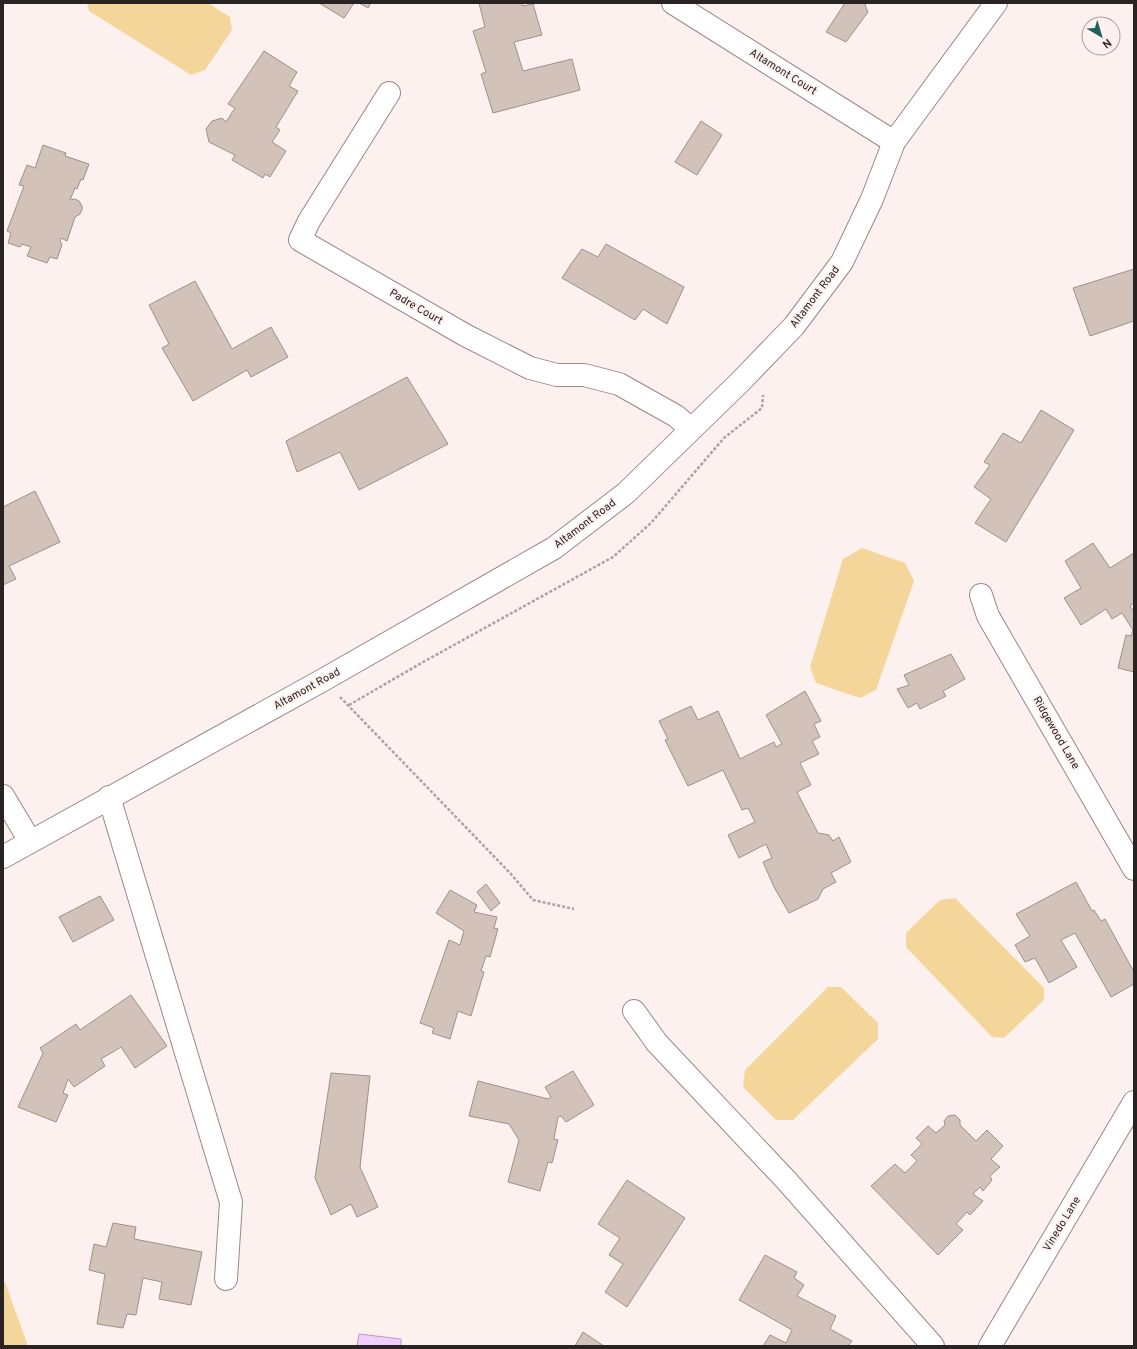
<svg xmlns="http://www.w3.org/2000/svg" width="1137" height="1349" font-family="Overpass,sans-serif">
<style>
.green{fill:#f5d69a}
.water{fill:#f1ceff;stroke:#b59bbd}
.building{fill:#d2c2b9;stroke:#9f9087}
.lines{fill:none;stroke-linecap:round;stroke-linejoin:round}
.minor-casing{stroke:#9a8786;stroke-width:24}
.path{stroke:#aba1a0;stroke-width:2.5;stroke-dasharray:3 2;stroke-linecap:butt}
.minor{stroke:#fff;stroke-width:22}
.labels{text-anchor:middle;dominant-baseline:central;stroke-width:4;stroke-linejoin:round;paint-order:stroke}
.street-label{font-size:11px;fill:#2a2323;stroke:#fdf1f0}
</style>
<rect width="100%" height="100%" fill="#fdf1f0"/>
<g class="green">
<path d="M87,3H208L230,17L232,30L205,70L191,75L89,11Z"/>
<path d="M862,548L905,563L914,581L876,690L860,698L816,683L810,667L843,559Z"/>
<path d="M955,898L1044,988V1000L1004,1038L992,1037L906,947V933L940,900Z"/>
<path d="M828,987H841L878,1023V1039L793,1120H776L743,1087L745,1070Z"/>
<path d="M5,1282L28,1346H3V1283Z"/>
</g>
<path class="water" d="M359,1334L401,1339V1346H357Z"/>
<g class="building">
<path d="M319,3H354L344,18Z"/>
<path d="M359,3H371L368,8Z"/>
<path d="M479,3H522L523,6L533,4L542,35L514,42L523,71L572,59L580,90L493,113L481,74L486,72L473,31L485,27Z"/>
<path d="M845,3H866L865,5L868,12L846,42L826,32Z"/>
<path d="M264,51L297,72L289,86L298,91L276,127L280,130L272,142L286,151L270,177L265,174L263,178L232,160L235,155L209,142L206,129L212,121L222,118L226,122L235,108L228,104Z"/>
<path d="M701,121L722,135L697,175L675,162Z"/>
<path d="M43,145L66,153L65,156L89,164L83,180L81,179L77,189L75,188L70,200L75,199L79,201L82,206V210L80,214L75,217L67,241L61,238L60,241L62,245L57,259L50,257L47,263L27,256L31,247L22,244L20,247L8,243L11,233L7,231L24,186L19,185L27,165L35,168Z"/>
<path d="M606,244L684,287L667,324L643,309L635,320L562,278L571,264L582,249L598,257Z"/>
<path d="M1134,269V321L1090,336L1073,288Z"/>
<path d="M195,281L232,349L271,327L288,357L251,377L247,370L193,401L162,348L169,344L149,305Z"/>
<path d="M407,377L448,444L359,490L340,452L297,472L286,441Z"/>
<path d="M1041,410L1074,430L1006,542L975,523L991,499L974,487L990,465L984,462L1003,433L1021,443Z"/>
<path d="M35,491L60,542L9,566L16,579L3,585V507Z"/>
<path d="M1093,543L1110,568L1134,553V603L1130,606L1134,612V672L1118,668L1126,635L1131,636L1133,630L1122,613L1112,619L1106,609L1081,625L1064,598L1081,588L1065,561Z"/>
<path d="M951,654L965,679L943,691L946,696L920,709L917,703L908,708L897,689L909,685L904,675Z"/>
<path d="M805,691L821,721L814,724L820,737L812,741L819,754L800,763L811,785L797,792L818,833L829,835L833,841L839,837L851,862L831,873L836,882L823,889L818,899L789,913L774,887L763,862L772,858L766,844L739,858L728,835L755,822L748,808L742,810L723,770L688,786L665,740L668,739L659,721L691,706L698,720L718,711L740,759L774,742L776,747L782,744L766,715Z"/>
<path d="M1076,882L1092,911L1094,910L1101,921L1105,919L1134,972V984L1111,997L1075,933L1061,940L1077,967L1049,983L1035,958L1025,962L1015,945L1030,936L1016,914Z"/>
<path d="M486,884L500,903L491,911L477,892Z"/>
<path d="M450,890L477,905L474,912L497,917L494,928L498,929L490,957L486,956L481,971L484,972L471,1016L458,1011L450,1039L432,1033L434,1028L420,1023L449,940L460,945L464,931L436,913Z"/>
<path d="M100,896L114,920L73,942L59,917Z"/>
<path d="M131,995L167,1046L135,1068L121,1047L101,1059L105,1066L74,1087L68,1079L63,1093L68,1095L56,1122L18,1107L43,1053L40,1048L76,1024L80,1030Z"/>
<path d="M573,1071L594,1105L566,1122L561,1116L558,1117L554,1139L558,1140L552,1163L548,1162L540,1191L508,1182L519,1140L509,1124L469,1116L478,1081L548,1099L551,1097L545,1087Z"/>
<path d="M331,1073L370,1076L360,1167L378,1207L357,1217L351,1204L331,1215L315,1178Z"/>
<path d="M955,1115L960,1120V1125L976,1141L987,1130L1003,1146L991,1159L1000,1167L990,1176L992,1180L983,1191L980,1187L973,1194L983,1201L970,1215L967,1212L956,1224L963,1230L938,1255L871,1186L895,1164L905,1173L917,1161L911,1155L922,1144L916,1138L928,1126L936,1133L945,1125L944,1121L948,1116Z"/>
<path d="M627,1180L685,1218L627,1307L605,1292L623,1264L609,1255L620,1238L598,1224Z"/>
<path d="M113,1223L136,1227L134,1239L202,1252L191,1305L159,1299L162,1282L143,1278L136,1315L127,1314L123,1328L97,1324L105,1274L89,1270L94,1244L106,1247Z"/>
<path d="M765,1255L797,1272L794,1278L804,1285L797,1296L836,1316L830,1329L852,1341L848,1346H763L770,1335L786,1343L792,1330L739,1300Z"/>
<path d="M583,1332L604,1346H575Z"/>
</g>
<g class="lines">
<g class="minor-casing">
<g id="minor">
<path d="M673,3L894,142"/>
<path d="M389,93L309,221L300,240L465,335L530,368L557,375H584L619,384L676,416L691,429"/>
<path d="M981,595L988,616L1134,869"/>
<path d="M3,796L30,841"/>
<path d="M109,797L231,1202L226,1279"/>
<path d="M3,857L323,680L554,548L626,493L740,382L794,326L842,262L872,199L894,142L996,3"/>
<path d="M634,1011L657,1043L786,1180L933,1346"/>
<path d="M990,1346L1134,1102"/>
</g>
</g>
<g class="path">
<path d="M340,697L511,874L533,900L574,909"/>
<path d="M349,705L425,661L613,557L651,523L724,438L762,408L763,395"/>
</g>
<use href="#minor" class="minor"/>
</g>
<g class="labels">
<g class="street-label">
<text transform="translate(783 72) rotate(32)">Altamont Court</text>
<text transform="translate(815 297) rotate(-53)">Altamont Road</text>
<text transform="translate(416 307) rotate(30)">Padre Court</text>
<text transform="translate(585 524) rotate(-37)">Altamont Road</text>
<text transform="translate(307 689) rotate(-29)">Altamont Road</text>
<text transform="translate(1056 733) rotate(60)">Ridgewood Lane</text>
<text transform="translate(1062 1224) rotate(-59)">Vinedo Lane</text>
</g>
</g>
<rect width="1137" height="1349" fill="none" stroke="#2a2323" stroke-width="8"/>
<g transform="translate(1101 36) rotate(142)"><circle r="19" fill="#fdf1f0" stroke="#a99f9e"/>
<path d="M0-3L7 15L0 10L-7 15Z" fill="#1c6357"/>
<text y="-6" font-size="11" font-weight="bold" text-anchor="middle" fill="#2a2323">N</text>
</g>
</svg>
